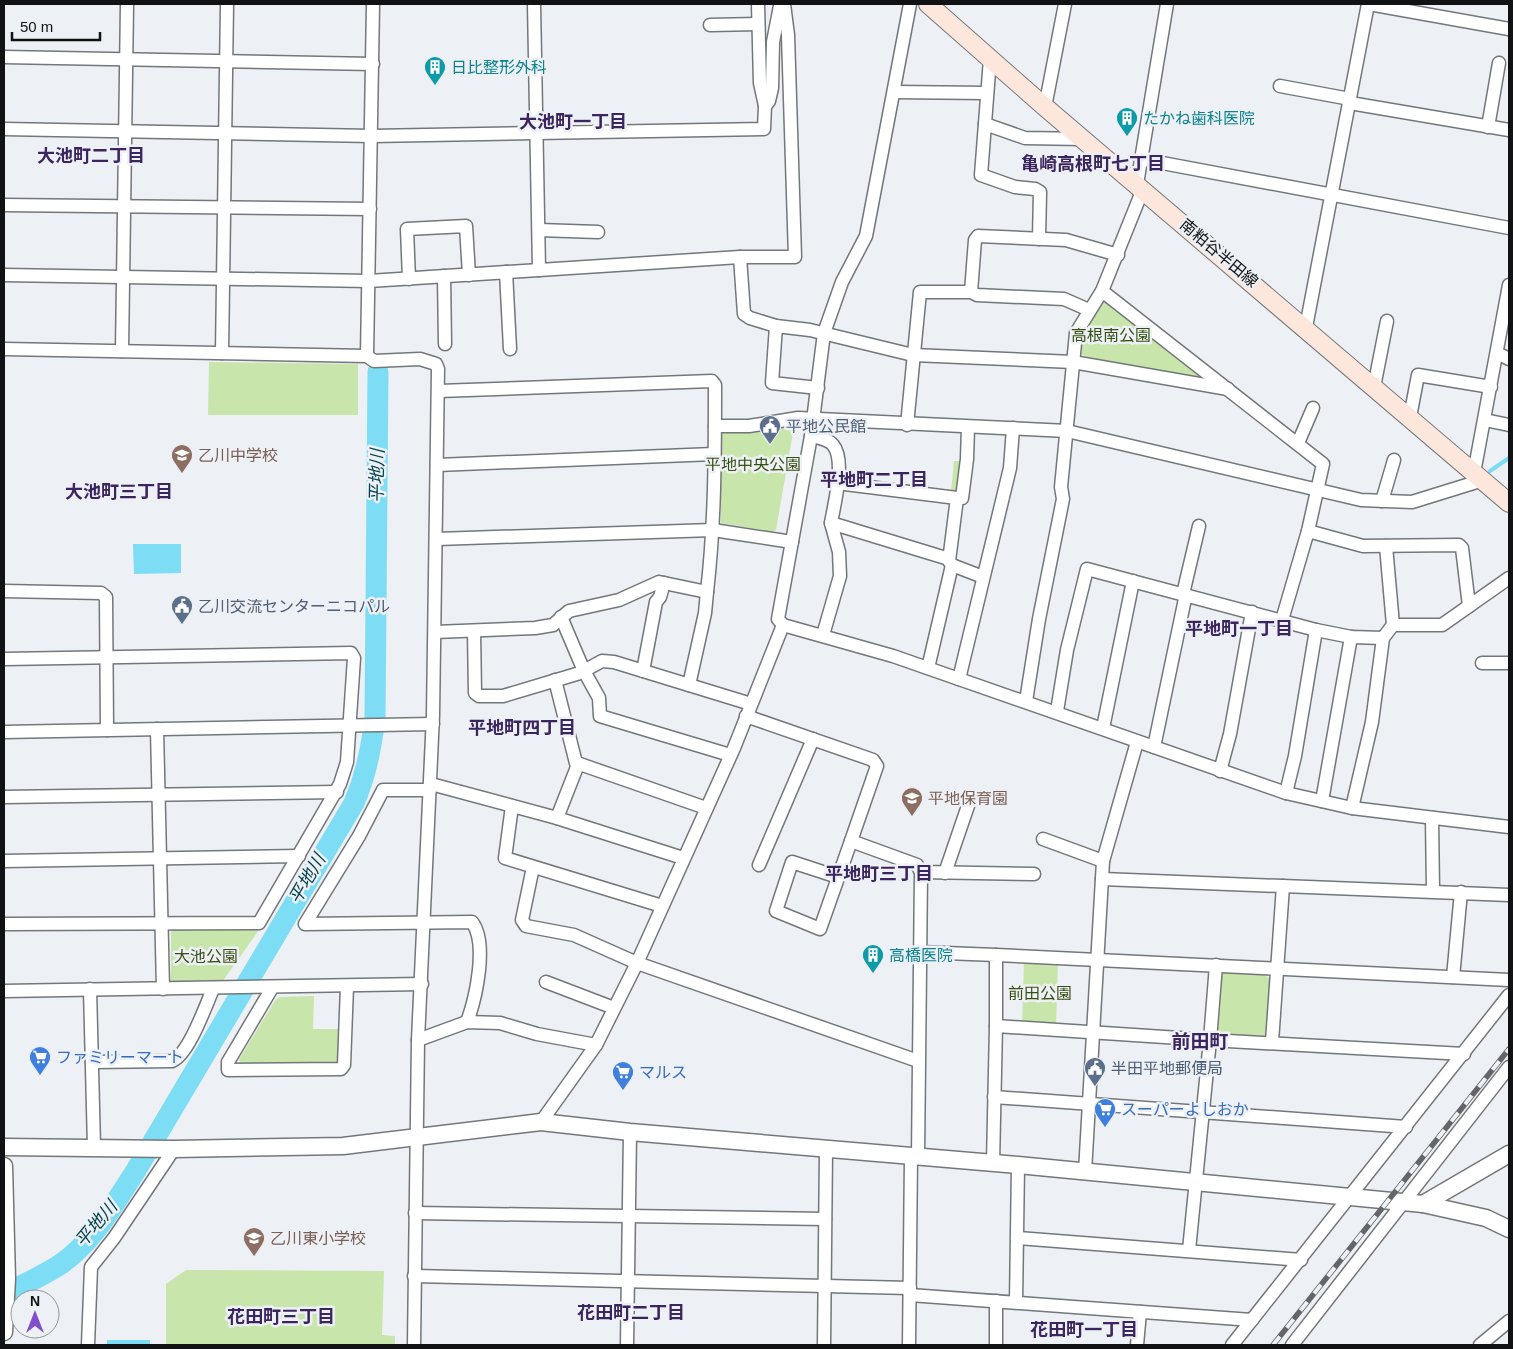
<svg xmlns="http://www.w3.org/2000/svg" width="1513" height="1349" font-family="Helvetica,'Noto Sans JP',sans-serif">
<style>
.green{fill:#c8e5ac}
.water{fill:#7cddf5}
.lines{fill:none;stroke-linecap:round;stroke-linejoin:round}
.stream{stroke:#7cddf5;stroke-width:4}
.river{stroke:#7cddf5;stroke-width:21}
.minor-casing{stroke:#73777a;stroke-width:15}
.tertiary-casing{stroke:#73777a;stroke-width:19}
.secondary-casing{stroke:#73777a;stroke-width:20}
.minor{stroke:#fff;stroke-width:12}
.tertiary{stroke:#fff;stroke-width:16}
.secondary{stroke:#fde7dc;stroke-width:18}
.rail-casing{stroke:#646568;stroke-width:5.5}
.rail{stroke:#edf0f4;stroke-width:4;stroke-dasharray:11;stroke-linecap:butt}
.labels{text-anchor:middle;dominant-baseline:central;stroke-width:5;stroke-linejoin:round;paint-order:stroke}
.culture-label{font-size:16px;fill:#0d838f;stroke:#edf0f4;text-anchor:start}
.street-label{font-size:16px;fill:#111213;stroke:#edf0f4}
.park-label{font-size:16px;fill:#364f13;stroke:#edf0f4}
.service-label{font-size:16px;fill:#4e5e75;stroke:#edf0f4;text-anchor:start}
.education-label{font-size:16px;fill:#785e54;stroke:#edf0f4;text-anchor:start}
.shop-label{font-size:16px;fill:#366cbe;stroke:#edf0f4;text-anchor:start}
.neighbourhood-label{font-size:18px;font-weight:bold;fill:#3b255f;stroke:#edf0f4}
.water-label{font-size:18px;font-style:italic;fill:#03434f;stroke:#edf0f4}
.quarter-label{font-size:19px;font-weight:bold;fill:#3b255f;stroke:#edf0f4}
</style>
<rect width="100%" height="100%" fill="#edf0f4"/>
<g class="green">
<path d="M1107,299L1205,374L1203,380L1094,359L1080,354L1082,332L1100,301Z"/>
<path d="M209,362L358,364V415H208Z"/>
<path d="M795,421L776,530L772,532L721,523L720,429Z"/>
<path d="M954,461H965L961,494L951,492Z"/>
<path d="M175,928L259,930L222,982H175L171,980V932Z"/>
<path d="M1024,960L1058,962L1056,1026L1022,1024Z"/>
<path d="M1224,973H1262L1270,979L1266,1038L1220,1035L1216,1030L1220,975Z"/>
<path d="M314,996L313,1029H340V1060L336,1064L240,1063L239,1059L276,999L280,997Z"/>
<path d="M186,1270L384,1271L382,1335L395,1336V1345H166V1284Z"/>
</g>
<g class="water">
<path d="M133,544H181V573L134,574Z"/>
<rect x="107" y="1340" width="43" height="5"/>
</g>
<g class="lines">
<path class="stream" d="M1490,471L1509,458"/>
<path class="river" d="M4,1295C23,1284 43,1276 61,1264C94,1241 113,1205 135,1172L354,803C366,775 371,749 375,718L378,372"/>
<g class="minor-casing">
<g id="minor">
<path d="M534,4L539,270"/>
<path d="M758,4L760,83L765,106"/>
<path d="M910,4L866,236L842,282L824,333L811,436L778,619L783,625L893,656L1286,793L1352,808L1509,827"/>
<path d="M1369,4L1509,29"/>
<path d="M710,25L758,24"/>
<path d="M4,57L373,64"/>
<path d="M990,59L981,175L1015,187L1035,189L1040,192L1039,239"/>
<path d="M1280,86L1350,99"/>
<path d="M894,92L987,93"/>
<path d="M1350,103L1509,130"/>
<path d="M1045,107L1065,4"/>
<path d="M985,124L1025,138L1084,139"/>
<path d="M1488,127L1499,63"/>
<path d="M4,129L372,136L764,129L765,106L769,101L772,88L773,42L780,6"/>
<path d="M1141,159L1509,228"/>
<path d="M1137,184L1167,4"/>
<path d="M4,205L370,209"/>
<path d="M539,230L598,232"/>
<path d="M740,257L744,314L750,318L776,326L810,330L913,355L1073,362L1228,389"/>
<path d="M506,272L510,349"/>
<path d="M4,275L369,281L740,257H795L788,35L784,4"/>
<path d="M444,276L445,344"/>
<path d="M409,279L407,229L466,226L469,275"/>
<path d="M1102,291L1323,464L1308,531L1282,620"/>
<path d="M971,292L975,240L978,236L1066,240L1118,255"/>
<path d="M776,326L772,383L818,388"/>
<path d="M1306,327L1368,4"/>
<path d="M4,349L367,356L374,361L420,359L436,364L438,369L433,715L418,1040L414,1345"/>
<path d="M122,351L127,4"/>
<path d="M222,353L227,4"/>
<path d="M1497,353L1509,359"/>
<path d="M367,356L373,4"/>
<path d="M1374,387L1387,321"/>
<path d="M1410,417L1418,375L1491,387"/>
<path d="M1485,420L1509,425"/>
<path d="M907,425L920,292H971L977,295L1064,299L1089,310"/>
<path d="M715,426H749L798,418L1067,431L1361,500L1412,502L1483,480"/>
<path d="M968,427L967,459L962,498H957L949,561L952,565L983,577"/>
<path d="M811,436C819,438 828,439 833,445C846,460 834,505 831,523L949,559"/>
<path d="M1298,443L1313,408"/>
<path d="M437,465L714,454"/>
<path d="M1474,473L1509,285"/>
<path d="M837,483L957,498"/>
<path d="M1382,501L1394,460"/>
<path d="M1308,531L1363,546L1459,545L1462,548L1469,606"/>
<path d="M437,539L713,530L792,542"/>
<path d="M1386,546L1393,625"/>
<path d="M4,591L101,593L106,597L107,730"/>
<path d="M1183,594L1199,526"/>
<path d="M561,617L584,671L599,698L600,716L730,755"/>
<path d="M474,631L475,693L479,696H503L580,673L602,661L614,662L751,704"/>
<path d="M435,632L535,628L553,625L569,611L619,600L659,582L707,592C715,523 715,454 715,385L712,381L439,391"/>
<path d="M823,635L840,576L839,552L831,523"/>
<path d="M4,659L351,653L354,658L347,762L340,784L259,923L4,924"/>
<path d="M1482,663H1509"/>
<path d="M928,668L952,565"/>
<path d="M643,671L656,602L660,597L664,583"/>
<path d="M959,679L1010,468L1013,428"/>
<path d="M555,680L577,767L557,818"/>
<path d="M689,685L705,613L707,592"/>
<path d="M1026,701L1039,619L1063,499L1061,487L1076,333L1102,291L1143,189"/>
<path d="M1057,711L1067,650L1087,569L1316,630L1351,637L1383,638"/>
<path d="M746,716L873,760L877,766L851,841L917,865L921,872L918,1158"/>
<path d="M1103,728L1133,581"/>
<path d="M157,729L163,989"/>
<path d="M4,732L433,724"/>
<path d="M1154,747L1186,594"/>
<path d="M577,763L706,808"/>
<path d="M1220,771L1230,734L1252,612"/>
<path d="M431,784L557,818L683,858"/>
<path d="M430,790H383L359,836L305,924L472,922C488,943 476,998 467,1022"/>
<path d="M1286,793L1295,756L1316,630"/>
<path d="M4,797L337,792"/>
<path d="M1322,801L1351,637"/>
<path d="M512,806L505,858L662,906"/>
<path d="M1352,808L1372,722L1383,638L1393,625H1442L1509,578"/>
<path d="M1432,818L1433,891"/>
<path d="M1043,839L1103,861"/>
<path d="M4,861L299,856"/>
<path d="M759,865L813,739"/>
<path d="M533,867L522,920L526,926L574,935L637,963L918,1061"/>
<path d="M921,872L1034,874"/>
<path d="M945,873L971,797"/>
<path d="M838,877L792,862L776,911L820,929L851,841"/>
<path d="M1102,879L1509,895"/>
<path d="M920,952L996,955V1026L1210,1040L1216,965"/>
<path d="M996,955L1509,980"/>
<path d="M1453,977L1461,892"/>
<path d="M546,982L614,1008"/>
<path d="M272,988L228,1062V1070L341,1069L344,1065L347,986"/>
<path d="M90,989L94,1147"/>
<path d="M4,991L422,984"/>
<path d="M418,1040L467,1022L500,1023L537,1034L596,1045"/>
<path d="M1272,1042L1283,886"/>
<path d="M92,1062L172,1061C189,1054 205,1007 213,989"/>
<path d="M994,1097L1406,1127"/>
<path d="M541,1122L596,1045L637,963L734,748L783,625"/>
<path d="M993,1163L996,1026"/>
<path d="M1085,1172L1103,861L1137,742"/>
<path d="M415,1213L825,1219"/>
<path d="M1018,1238L1301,1260"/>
<path d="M1189,1250L1210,1040L1464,1054"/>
<path d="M414,1276L910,1288"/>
<path d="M910,1295L1252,1320"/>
<path d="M1016,1302L1018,1165"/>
<path d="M88,1345L91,1267L114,1238L174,1149"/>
<path d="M627,1345L630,1132"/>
<path d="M824,1345L826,1150"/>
<path d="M909,1345L911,1157"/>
<path d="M996,1345V1301"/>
<path d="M1137,1345L1140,1312"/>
<path d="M1232,1345L1509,995"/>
<path d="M1292,1345L1509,1067"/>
<path d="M1480,1345L1509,1321"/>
</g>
</g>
<g class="tertiary-casing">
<g id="tertiary">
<path d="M4,1147L174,1149L343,1146L541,1122L630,1132L1018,1165L1423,1204L1486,1218L1509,1229"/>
<path d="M4,1166L7,1279L4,1332"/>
<path d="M1423,1204L1509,1154"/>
</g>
</g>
<g class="secondary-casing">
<path id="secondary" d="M928,4L1045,107L1509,503"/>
</g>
<use href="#minor" class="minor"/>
<use href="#tertiary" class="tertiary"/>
<use href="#secondary" class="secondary"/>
<g class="rail-casing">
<path id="rail" d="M1273,1345L1509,1049"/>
</g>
<use href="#rail" class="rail"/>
</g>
<defs>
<g id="building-pin" transform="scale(1.125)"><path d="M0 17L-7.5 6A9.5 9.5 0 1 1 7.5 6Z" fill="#0f9aa8" stroke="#edf0f4"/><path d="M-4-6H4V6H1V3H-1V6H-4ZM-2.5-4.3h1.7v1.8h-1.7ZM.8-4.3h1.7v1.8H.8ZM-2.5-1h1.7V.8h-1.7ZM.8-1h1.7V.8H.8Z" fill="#fff"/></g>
<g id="civic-pin" transform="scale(1.125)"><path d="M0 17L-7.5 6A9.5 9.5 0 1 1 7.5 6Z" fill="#5c6f8a" stroke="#edf0f4"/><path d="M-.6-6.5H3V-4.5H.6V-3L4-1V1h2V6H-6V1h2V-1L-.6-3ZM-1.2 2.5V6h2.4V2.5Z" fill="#fff"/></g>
<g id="school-pin" transform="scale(1.125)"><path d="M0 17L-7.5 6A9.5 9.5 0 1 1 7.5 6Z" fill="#8d6e63" stroke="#edf0f4"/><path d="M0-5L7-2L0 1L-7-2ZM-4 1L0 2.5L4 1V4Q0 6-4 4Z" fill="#fff"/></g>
<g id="supermarket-pin" transform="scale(1.125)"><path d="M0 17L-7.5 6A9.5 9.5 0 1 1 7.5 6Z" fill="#3f7fe0" stroke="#edf0f4"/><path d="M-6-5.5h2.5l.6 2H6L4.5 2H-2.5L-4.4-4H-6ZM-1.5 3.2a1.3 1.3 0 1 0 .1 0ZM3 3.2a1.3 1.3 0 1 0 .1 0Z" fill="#fff"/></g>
</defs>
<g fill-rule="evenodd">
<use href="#building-pin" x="435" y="67"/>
<use href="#building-pin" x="1127" y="118"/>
<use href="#civic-pin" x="770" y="426"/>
<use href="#school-pin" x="182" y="455"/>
<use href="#civic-pin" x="182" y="606"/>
<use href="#school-pin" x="912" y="798"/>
<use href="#building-pin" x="873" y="955"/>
<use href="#supermarket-pin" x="40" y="1057"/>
<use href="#civic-pin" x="1095" y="1068"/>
<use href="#supermarket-pin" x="623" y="1072"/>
<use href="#supermarket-pin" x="1105" y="1109"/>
<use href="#school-pin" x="254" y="1238"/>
</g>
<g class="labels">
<g class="culture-label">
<text x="451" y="67">日比整形外科</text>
<text x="1143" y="118">たかね歯科医院</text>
<text x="889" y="955">高橋医院</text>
</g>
<g class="street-label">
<text transform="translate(1219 253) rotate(40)">南粕谷半田線</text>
</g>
<g class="park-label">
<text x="1111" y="335">高根南公園</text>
<text x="753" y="464">平地中央公園</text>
<text x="206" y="956">大池公園</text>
<text x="1040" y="993">前田公園</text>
</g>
<g class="service-label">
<text x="786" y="426">平地公民館</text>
<text x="198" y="606">乙川交流センターニコパル</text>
<text x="1111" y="1068">半田平地郵便局</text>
</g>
<g class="education-label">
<text x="198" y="455">乙川中学校</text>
<text x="928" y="798">平地保育園</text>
<text x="270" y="1238">乙川東小学校</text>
</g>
<g class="shop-label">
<text x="56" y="1057">ファミリーマート</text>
<text x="639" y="1072">マルス</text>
<text x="1121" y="1109">スーパーよしおか</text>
</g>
<g class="neighbourhood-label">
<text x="573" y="122">大池町一丁目</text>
<text x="91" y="156">大池町二丁目</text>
<text x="1093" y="164">亀崎高根町七丁目</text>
<text x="874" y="480">平地町二丁目</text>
<text x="119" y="492">大池町三丁目</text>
<text x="1239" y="629">平地町一丁目</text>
<text x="522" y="728">平地町四丁目</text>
<text x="879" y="874">平地町三丁目</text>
<text x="631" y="1313">花田町二丁目</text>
<text x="281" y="1317">花田町三丁目</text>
<text x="1084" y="1330">花田町一丁目</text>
</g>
<g class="water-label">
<text transform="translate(377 476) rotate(-89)">平地川</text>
<text transform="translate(307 879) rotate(-60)">平地川</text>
<text transform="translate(96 1224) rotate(-50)">平地川</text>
</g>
<g class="quarter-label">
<text x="1200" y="1041">前田町</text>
</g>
</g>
<rect width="1513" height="1349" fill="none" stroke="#111213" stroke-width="10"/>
<g transform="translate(35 1314)"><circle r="24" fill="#edf0f4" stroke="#95979a"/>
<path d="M0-4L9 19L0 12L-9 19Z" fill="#7f50c9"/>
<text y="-8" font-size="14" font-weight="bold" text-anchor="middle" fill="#111213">N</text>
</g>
<path d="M12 32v8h88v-8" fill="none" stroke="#111213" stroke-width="2.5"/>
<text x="20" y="32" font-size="15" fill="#111213" stroke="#edf0f4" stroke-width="4" paint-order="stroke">50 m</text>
</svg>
